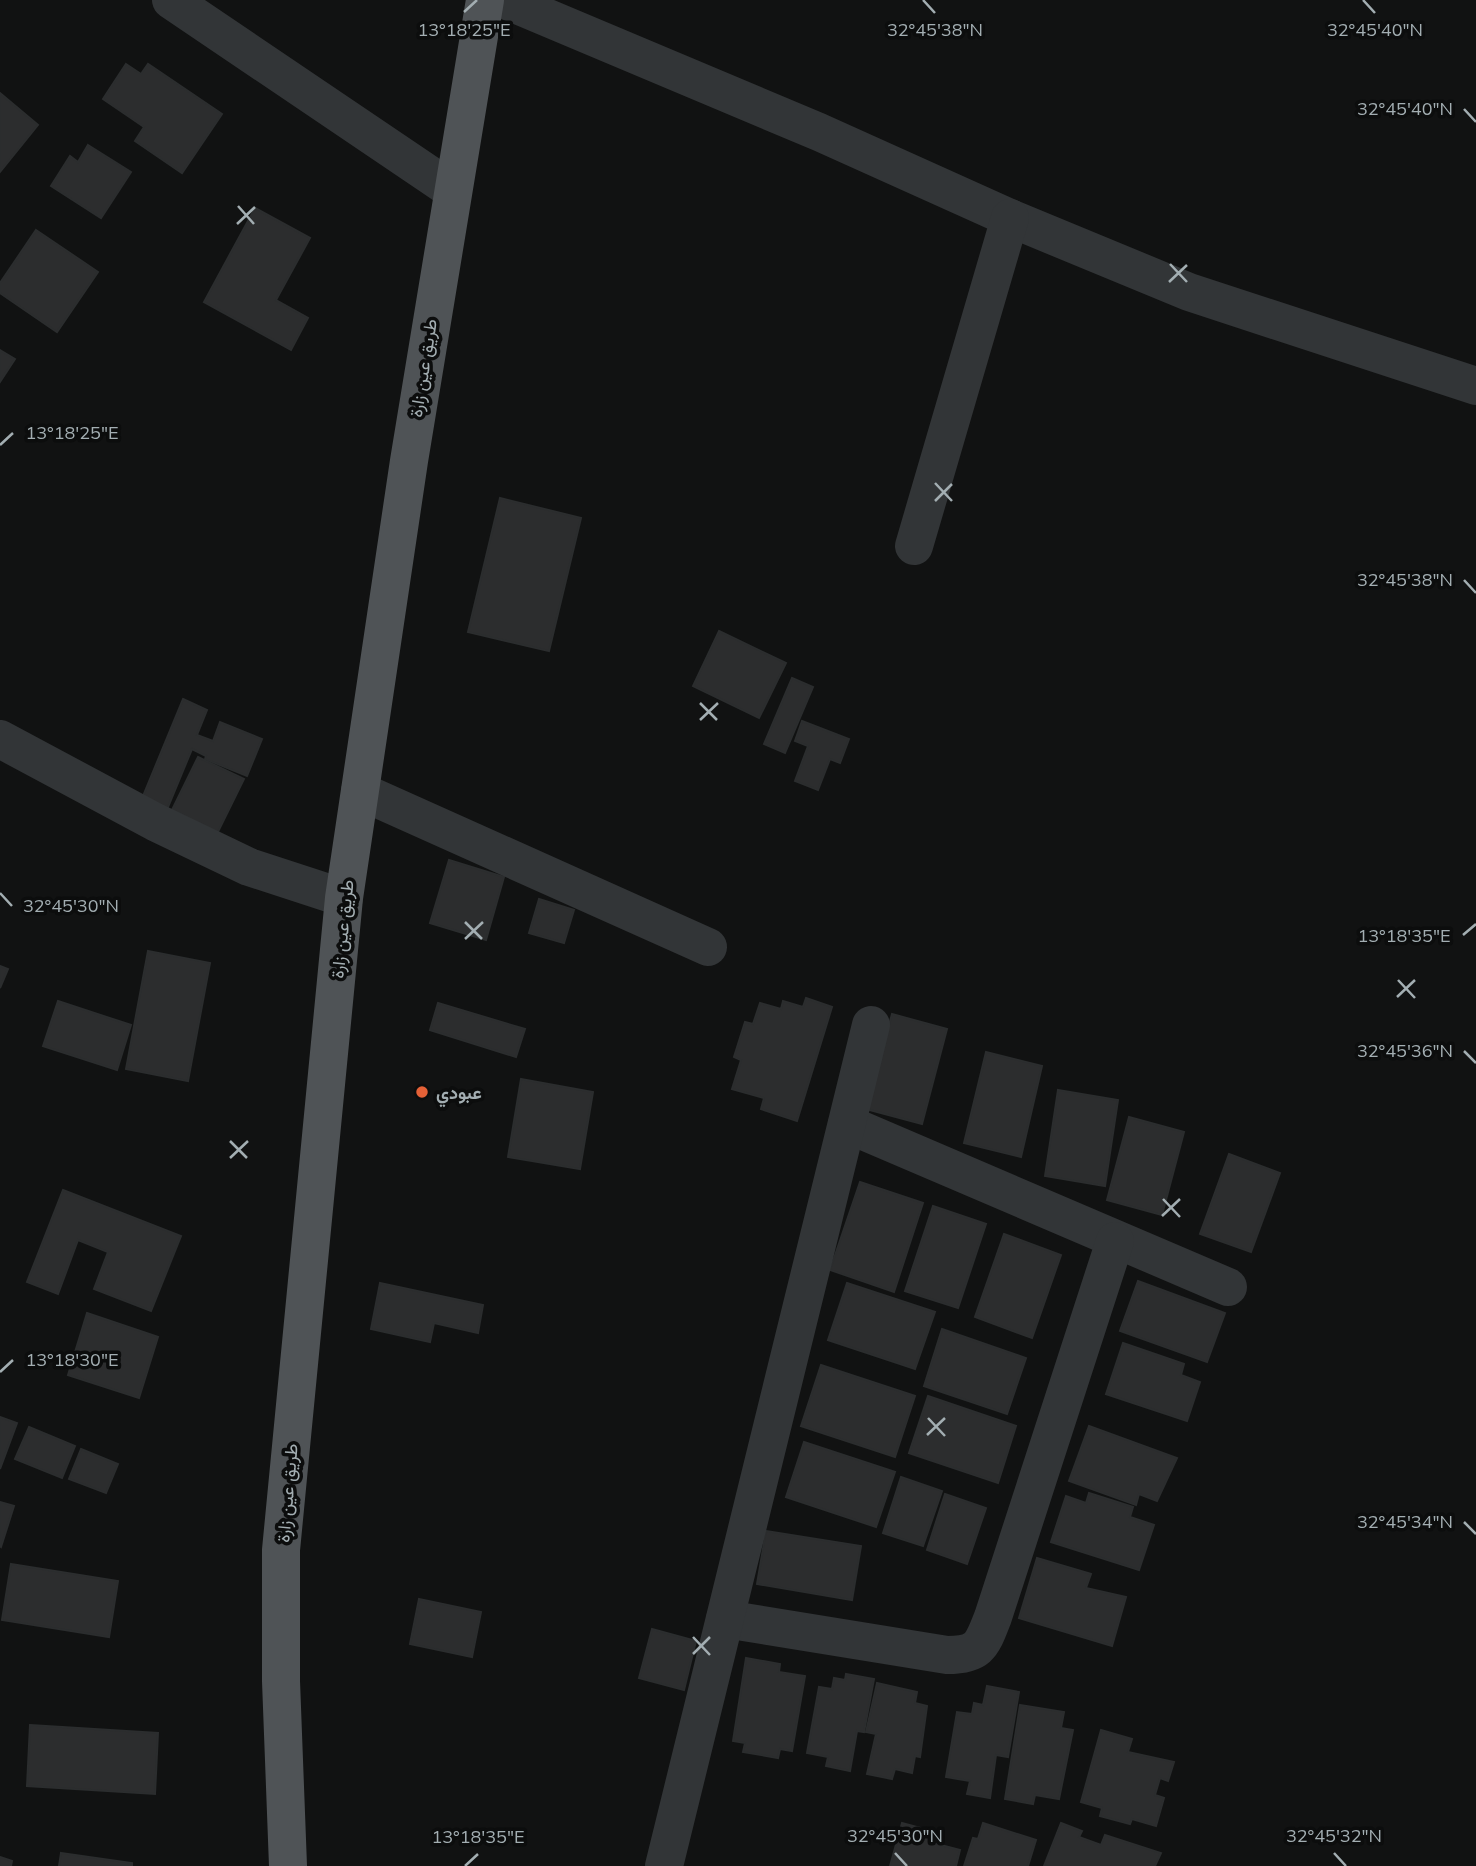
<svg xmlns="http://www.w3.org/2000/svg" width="1476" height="1866" font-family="Mulish,Vazirmatn,sans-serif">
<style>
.building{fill:#2c2d2e;stroke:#2b2d2e;stroke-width:2}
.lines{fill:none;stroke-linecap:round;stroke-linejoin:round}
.minor{stroke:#323537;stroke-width:38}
.major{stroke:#4f5356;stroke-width:38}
.ticks{fill:none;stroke:#a3aeb2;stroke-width:2.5}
.poi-dot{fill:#e56137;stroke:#0c0d0d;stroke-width:2.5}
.labels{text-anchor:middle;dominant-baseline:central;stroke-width:7;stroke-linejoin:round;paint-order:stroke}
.street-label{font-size:18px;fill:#a3aeb2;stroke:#0c0d0d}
.poi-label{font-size:18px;font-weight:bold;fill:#a3aeb2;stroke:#0c0d0d;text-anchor:start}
.ticks-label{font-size:18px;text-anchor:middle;fill:#a3aeb2;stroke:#0c0d0d;stroke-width:7;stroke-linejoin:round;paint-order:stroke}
</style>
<rect width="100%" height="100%" fill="#111212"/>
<g class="building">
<path d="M126,64L141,74L148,64L222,114L182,173L135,141L144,127L103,99Z"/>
<path d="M0,93L38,125L0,172Z"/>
<path d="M88,145L131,172L101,218L51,186L70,156L78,162Z"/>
<path d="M255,208L310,238L276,300L308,318L291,350L204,302Z"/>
<path d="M36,230L98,272L57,332L0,293V283Z"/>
<path d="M0,350L15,359L0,382Z"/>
<path d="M500,498L581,518L549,651L468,632Z"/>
<path d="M719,631L786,663L759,718L693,686Z"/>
<path d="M792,678L813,687L785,753L764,744Z"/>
<path d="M183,699L207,710L197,735L213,741L220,722L262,739L247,776L205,759L206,756L192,749L166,812L141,801Z"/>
<path d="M802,721L849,739L840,763L830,759L818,790L795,781L808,746L795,741Z"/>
<path d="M198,757L244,779L214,840L168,818Z"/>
<path d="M449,860L504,877L486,940L430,923Z"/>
<path d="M539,899L574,910L564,943L529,933Z"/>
<path d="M148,951L210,963L188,1081L126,1069Z"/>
<path d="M0,966L8,969L0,988Z"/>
<path d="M806,998L832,1007L797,1121L761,1109L764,1098L732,1089L741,1060L734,1057L745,1022L753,1024L760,1003L781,1009L783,1001L803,1007Z"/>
<path d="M58,1001L131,1025L117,1070L43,1046Z"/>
<path d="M438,1003L525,1029L516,1057L430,1030Z"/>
<path d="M892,1014L947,1029L922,1124L866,1109Z"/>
<path d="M986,1052L1042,1066L1021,1157L964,1143Z"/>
<path d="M521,1079L593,1092L580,1169L508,1157Z"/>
<path d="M1058,1090L1118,1100L1105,1186L1045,1176Z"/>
<path d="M1129,1117L1184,1132L1162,1215L1107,1200Z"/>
<path d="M1229,1154L1280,1173L1251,1252L1200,1234Z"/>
<path d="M860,1182L923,1203L894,1292L830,1270Z"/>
<path d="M63,1190L181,1236L151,1311L94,1289L108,1252L78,1240L58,1294L27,1282Z"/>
<path d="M933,1206L986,1224L958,1308L905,1291Z"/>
<path d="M1004,1234L1061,1255L1032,1338L975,1317Z"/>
<path d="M1138,1281L1225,1313L1207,1362L1120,1331Z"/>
<path d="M380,1283L483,1305L478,1333L434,1323L430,1342L371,1329Z"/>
<path d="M847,1283L935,1312L915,1369L828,1340Z"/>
<path d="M87,1313L158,1337L139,1398L68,1375Z"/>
<path d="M942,1329L1026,1358L1007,1414L924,1386Z"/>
<path d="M1123,1343L1184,1364L1181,1375L1200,1382L1187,1421L1106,1394Z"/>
<path d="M821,1365L915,1396L895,1457L801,1426Z"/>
<path d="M928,1396L1016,1426L998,1483L909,1453Z"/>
<path d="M0,1417L17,1423L0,1469Z"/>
<path d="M1089,1426L1177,1458L1157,1501L1139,1494L1136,1505L1069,1481Z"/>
<path d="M29,1427L75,1446L62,1478L15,1459Z"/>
<path d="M804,1442L895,1472L876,1527L786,1497Z"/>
<path d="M81,1449L118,1464L106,1493L69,1479Z"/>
<path d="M901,1477L942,1491L923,1546L883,1533Z"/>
<path d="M1089,1493L1133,1507L1130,1517L1154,1525L1139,1570L1051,1542L1066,1496L1086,1503Z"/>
<path d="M945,1494L986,1508L967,1564L927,1550Z"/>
<path d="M0,1502L14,1506L1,1547L0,1546Z"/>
<path d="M766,1531L861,1546L852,1600L757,1584Z"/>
<path d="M1037,1558L1091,1574L1086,1588L1126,1597L1112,1646L1019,1618Z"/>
<path d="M11,1564L118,1581L109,1637L2,1620Z"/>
<path d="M419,1599L481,1612L472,1657L410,1644Z"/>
<path d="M652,1629L696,1641L684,1690L639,1678Z"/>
<path d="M746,1658L780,1664L779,1672L805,1676L792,1751L780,1749L778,1758L743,1752L745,1743L733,1741Z"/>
<path d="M846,1674L874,1679L864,1732L857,1731L850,1771L826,1766L828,1757L807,1753L819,1687L832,1689L834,1678L845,1680Z"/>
<path d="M877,1683L917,1692L915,1703L927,1706L920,1757L915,1756L912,1773L895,1769L892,1779L867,1774L876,1734L866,1732Z"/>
<path d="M987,1686L1019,1692L1008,1757L996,1755L990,1798L967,1794L970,1781L946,1777L957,1712L972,1714L974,1703L983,1705Z"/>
<path d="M1020,1705L1064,1712L1061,1728L1073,1730L1059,1799L1035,1795L1033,1804L1005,1799Z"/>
<path d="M30,1725L158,1733L155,1794L27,1786Z"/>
<path d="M1101,1730L1132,1739L1128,1752L1174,1762L1168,1781L1160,1778L1155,1795L1164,1798L1156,1826L1132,1819L1130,1824L1100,1816L1102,1808L1081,1802Z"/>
<path d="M902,1823L939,1833L937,1844L960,1850L956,1866H890Z"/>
<path d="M983,1823L1036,1840L1028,1866H964L973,1838L978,1839Z"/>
<path d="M1061,1823L1082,1831L1079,1837L1101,1845L1105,1835L1161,1853L1155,1866H1044Z"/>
<path d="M61,1853L132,1863V1866H59Z"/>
<path d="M0,1857L12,1861L11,1866H0Z"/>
</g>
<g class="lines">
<g class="minor">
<path d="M171,0L452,190"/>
<path d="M505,0L819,132L1010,218L1189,292L1476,386"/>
<path d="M914,546L1010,218"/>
<path d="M0,739L155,822L249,867L344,898"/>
<path d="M360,791L708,947"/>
<path d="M847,1124L1228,1287"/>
<path d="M725,1619L947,1655C980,1655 982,1645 993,1617L1115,1241"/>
<path d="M664,1866L871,1025"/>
</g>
<path class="major" d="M288,1866L281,1681V1550L344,898L409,461L485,0"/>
</g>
<path class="ticks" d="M923,0L935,13M1363,0L1375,13M464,12L477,0M1464,109L1476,122M238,206L254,224M237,224L255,207M1170,264L1187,282M1169,282L1187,265M0,445L13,433M935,483L952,501M935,501L952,484M1464,580L1476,593M700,703L717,720M700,720L718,703M0,893L12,906M465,922L482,939M1463,935L1476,924M465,939L483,922M1398,980L1415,998M1397,997L1415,980M1464,1051L1476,1063M230,1141L247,1158M230,1158L248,1141M1163,1199L1180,1217M1162,1216L1180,1199M0,1372L13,1360M928,1418L945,1436M927,1435L945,1418M1464,1522L1476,1534M693,1637L710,1655M693,1654L710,1637M895,1853L907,1866M1334,1853L1346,1866M465,1866L478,1854"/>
<circle class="poi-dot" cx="422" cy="1092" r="7"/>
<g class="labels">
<g class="street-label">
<text transform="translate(423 368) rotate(-81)">طريق عين زارة</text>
<text transform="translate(342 929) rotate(-84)">طريق عين زارة</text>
<text transform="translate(287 1493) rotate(-85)">طريق عين زارة</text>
</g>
<g class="poi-label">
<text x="436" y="1092">عبودي</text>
</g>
</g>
<g class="ticks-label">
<text x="464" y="36">13°18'25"E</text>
<text x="1375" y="36">32°45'40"N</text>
<text x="935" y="36">32°45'38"N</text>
<text x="1405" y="115">32°45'40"N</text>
<text x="72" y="439">13°18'25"E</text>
<text x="1405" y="586">32°45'38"N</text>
<text x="71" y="912">32°45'30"N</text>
<text x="1404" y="942">13°18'35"E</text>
<text x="1405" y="1057">32°45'36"N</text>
<text x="72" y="1366">13°18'30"E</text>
<text x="1405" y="1528">32°45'34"N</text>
<text x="895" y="1842">32°45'30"N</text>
<text x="1334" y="1842">32°45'32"N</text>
<text x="478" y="1843">13°18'35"E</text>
</g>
</svg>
